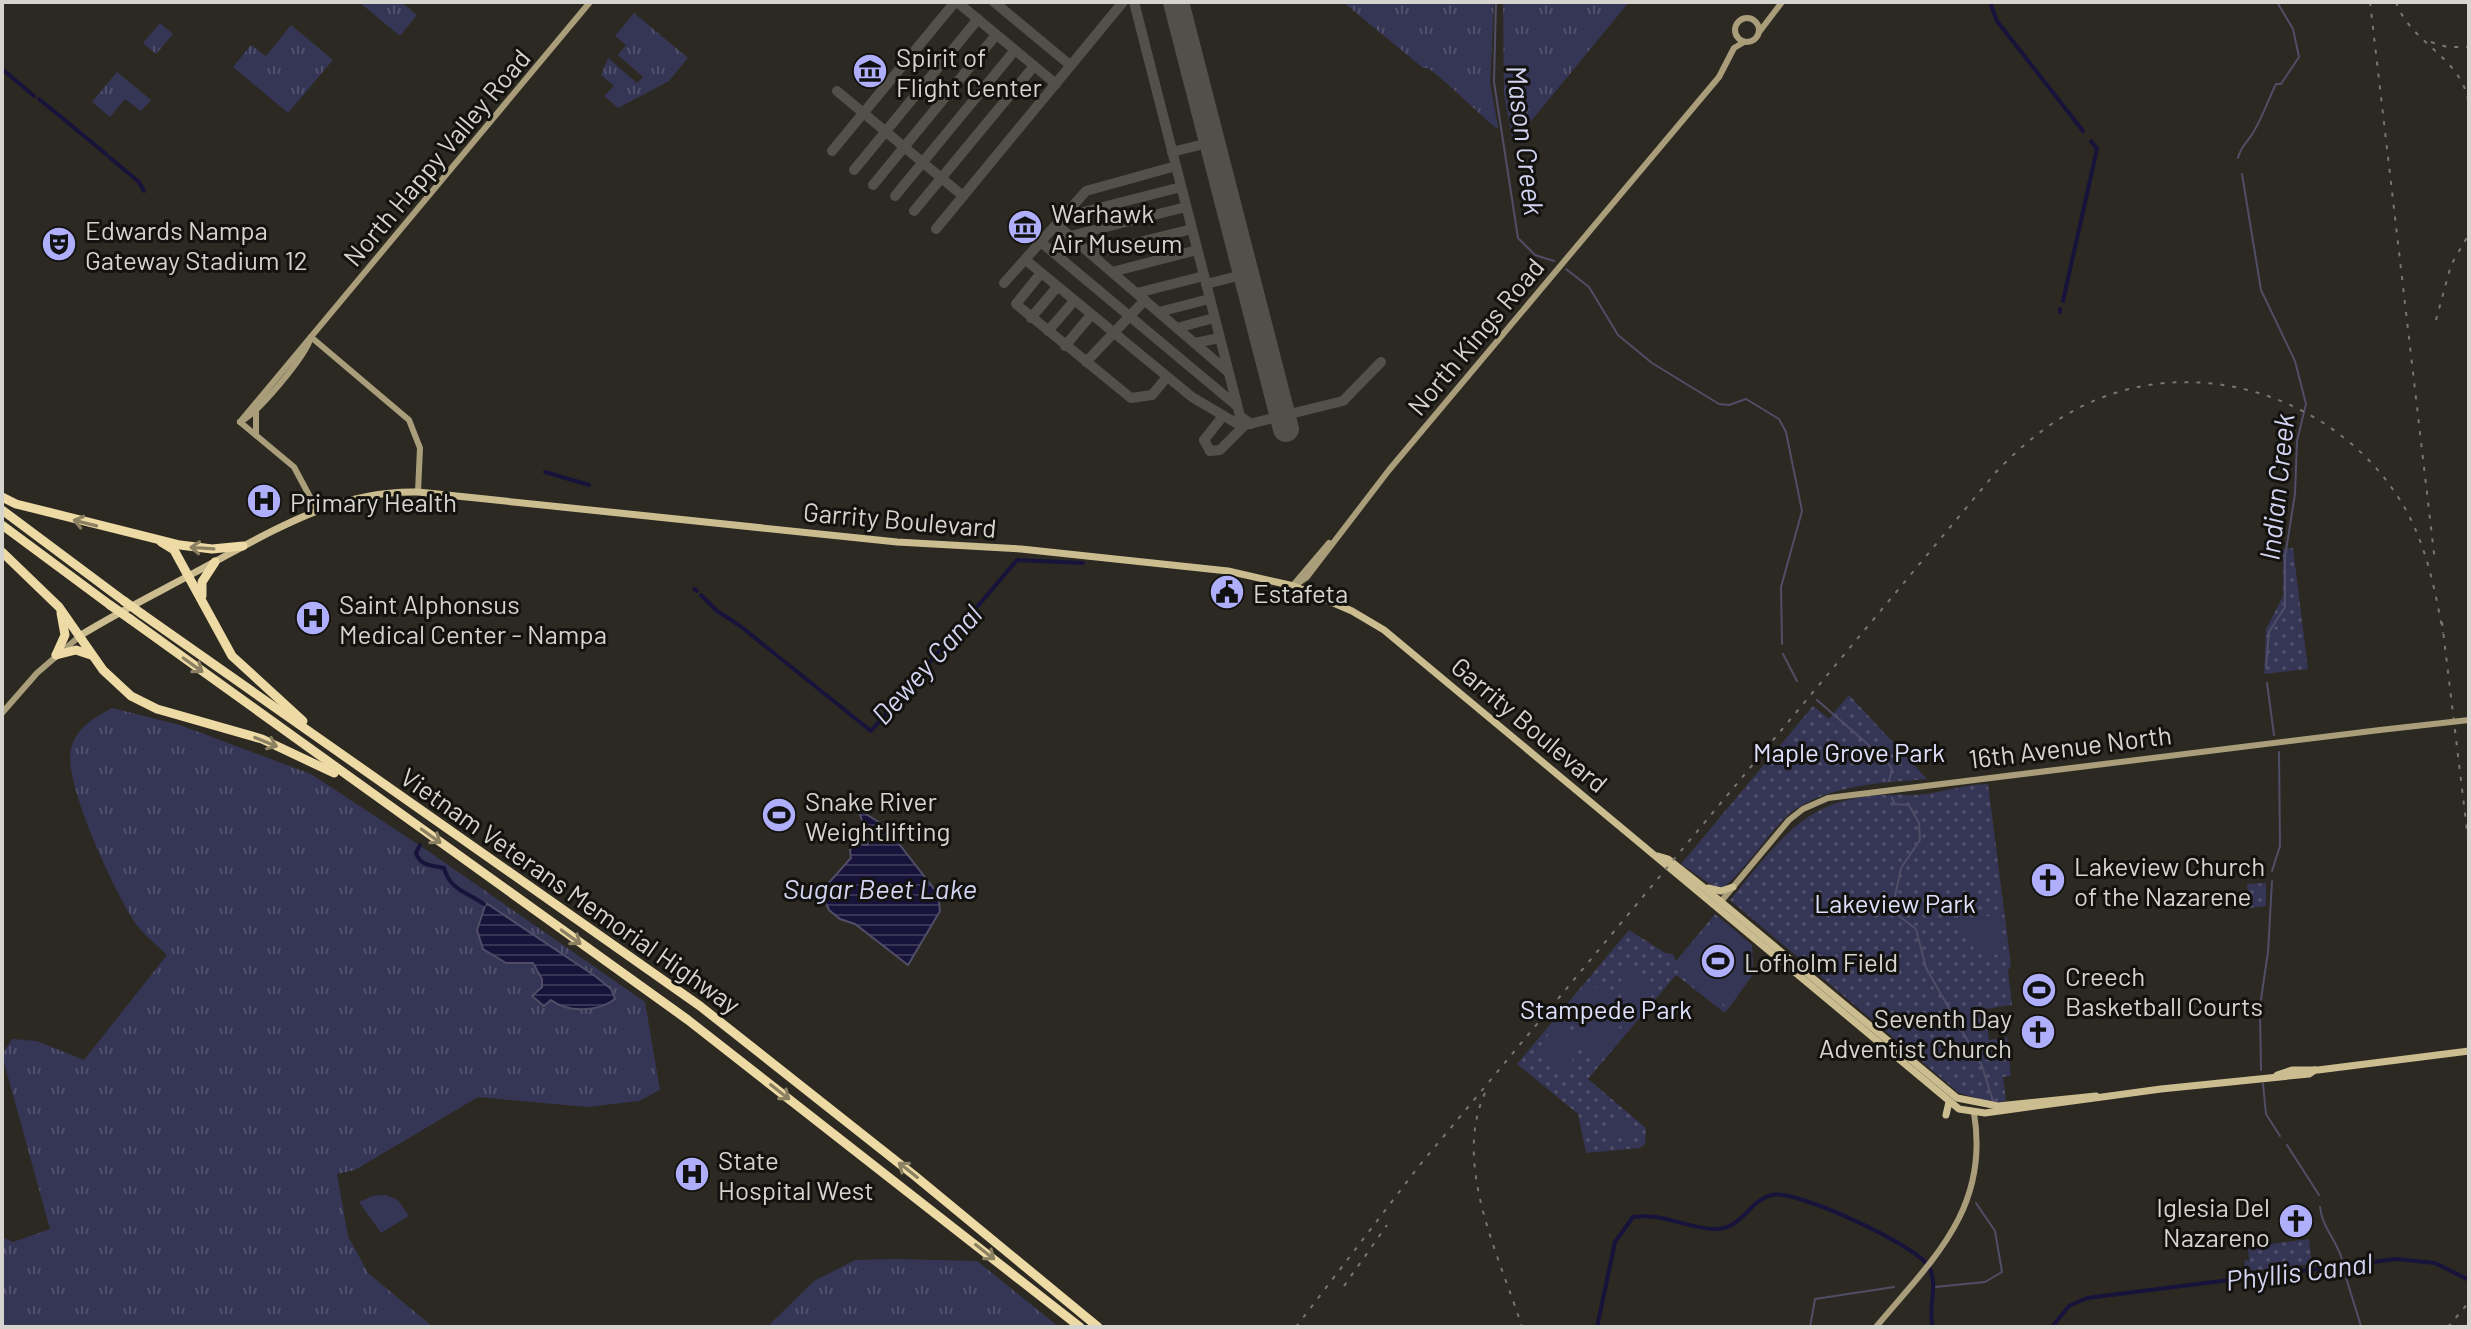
<svg xmlns="http://www.w3.org/2000/svg" width="2471" height="1329" font-family="Barlow,sans-serif">
<style>
.grass{fill:url(#grass-tufts)}
.park{fill:url(#park-dots)}
.pitch{fill:#353555}
.water{fill:url(#water-rules);stroke:#504d67;stroke-width:2}
.lines{fill:none;stroke-linecap:round;stroke-linejoin:round}
.stream{stroke:#504d67;stroke-width:2}
.canal{stroke:#17133b;stroke-width:4}
.taxiway{stroke:#525049;stroke-width:10}
.runway{stroke:#525049;stroke-width:26}
.secondary{stroke:#a99d7a;stroke-width:6}
.primary{stroke:#ccbd90;stroke-width:7}
.motorway{stroke:#eddaa4;stroke-width:9}
.rail{stroke:#797670;stroke-width:2;stroke-dasharray:4 8;stroke-linecap:butt}
.secondary-bridge{stroke:#a99d7a;stroke-width:6}
.motorway-bridge{stroke:#eddaa4;stroke-width:9}
.oneway{stroke:#8b8061}
.labels{text-anchor:middle;dominant-baseline:central;stroke-width:6;stroke-linejoin:round;paint-order:stroke}
.poi-label{font-size:26px;fill:#d6d4cf;stroke:#13120f;text-anchor:start}
.street-label{font-size:26px;fill:#d6d4cf;stroke:#13120f}
.park-label{font-size:26px;fill:#dee0fe;stroke:#13120f}
.water-label{font-size:28px;font-style:italic;fill:#d3d4f2;stroke:#13120f}
</style>
<defs>
<pattern id="grass-tufts" width="24" height="20" patternUnits="userSpaceOnUse" patternTransform="scale(2)"><rect width="24" height="20" fill="#353555"/><path d="M3 7l-1-3M5 7V3M7 7l1-3M15 17l-1-3M17 17v-4M19 17l1-3" fill="none" stroke="#52516c"/></pattern>
<pattern id="park-dots" width="8" height="8" patternUnits="userSpaceOnUse" patternTransform="scale(2)"><rect width="8" height="8" fill="#353555"/><path d="M2 2h.1M6 6h.1" fill="none" stroke="#52516c" stroke-width="1.8" stroke-linecap="round"/></pattern>
<pattern id="water-rules" width="6" height="5" patternUnits="userSpaceOnUse" patternTransform="scale(2)"><rect width="6" height="5" fill="#17133b"/><path d="M0 2.5h6" fill="none" stroke="#383456"/></pattern>
</defs>
<rect width="100%" height="100%" fill="#2c2922"/>
<g class="grass">
<path d="M359,2H401L417,15L400,36Z"/>
<path d="M1343,2H1494L1490,83L1498,127L1496,128C1472,108 1453,87 1428,68H1423Z"/>
<path d="M1503,2H1629L1513,143L1504,94Z"/>
<path d="M634,13L688,58L669,81L618,108L604,96L614,86L601,75L608,58L637,83L643,77L618,55L626,45L615,36Z"/>
<path d="M160,23L173,34L156,54L143,43Z"/>
<path d="M291,25L333,60L288,113L233,67L251,45L266,56Z"/>
<path d="M117,72L151,100L141,111L125,99L110,117L92,102Z"/>
<path d="M112,708L180,725L311,774L428,851L645,1002L660,1090L639,1101L587,1107L478,1097L355,1170L337,1174L348,1236L368,1273L433,1327H2V1237L13,1242L50,1229L2,1055L12,1039L37,1041L84,1060L167,955C157,945 144,935 136,924C116,895 59,776 72,745C80,725 94,718 112,708Z"/>
<path d="M895,1259L977,1261L1059,1327H767L814,1281L855,1260Z"/>
</g>
<g class="park">
<path d="M2293,548L2308,669L2264,674L2266,629L2283,596V549Z"/>
<path d="M1849,695L1927,779C1880,783 1815,785 1781,822C1762,843 1746,868 1724,887L1717,889L1681,864L1813,706L1829,719Z"/>
<path d="M1988,784L2011,965L2008,971L2012,1005L1985,1009L1989,1040L2007,1037L2011,1076L2003,1077L2006,1101L1993,1103L1959,1093L1730,900C1788,830 1810,791 1909,795C1934,796 1961,784 1988,784Z"/>
<path d="M2266,883V906L2250,908L2247,884Z"/>
<path d="M1715,914L1752,945L1753,974L1725,1013L1676,975L1588,1079L1646,1128L1645,1144L1640,1148L1586,1153L1578,1114L1517,1064L1629,930L1665,953L1673,954L1676,961Z"/>
<path d="M2309,1239L2312,1264L2251,1271L2250,1266L2244,1267L2245,1260L2249,1261L2248,1247Z"/>
</g>
<g class="pitch">
<path d="M1998,915L2004,954C1979,957 1963,945 1959,920Z"/>
<path d="M1721,919L1752,945L1753,974L1729,1008L1679,971V966Z"/>
<path d="M1629,964L1658,987L1635,1018C1618,1002 1615,983 1629,964Z"/>
<path d="M1592,983L1619,1007L1601,1020L1626,1031L1602,1059L1573,1033L1589,1021L1565,1011Z"/>
<path d="M1559,1020C1578,1036 1579,1056 1564,1075L1536,1052Z"/>
<path d="M1615,1115L1634,1119L1631,1139L1610,1134Z"/>
<path d="M386,1195L398,1200L409,1216L381,1233L359,1202L372,1196Z"/>
</g>
<g class="water">
<path d="M858,809L885,826L938,894L940,911L908,965L855,924L840,919L829,910L823,897L826,886L851,858L850,850L857,843L867,845L869,840Z"/>
<path d="M486,903L595,976L611,989L615,999C598,1012 568,1013 551,1000L544,1006L532,996L542,987V979L533,963H506L483,949L477,930Z"/>
</g>
<g class="lines">
<g class="stream">
<path d="M1496,2L1494,82L1518,238L1535,255L1554,261"/>
<path d="M2238,158C2241,145 2249,141 2254,131C2263,116 2268,100 2276,84H2281L2299,57L2293,29L2277,2"/>
<path d="M2242,174L2261,290L2295,361L2306,404L2297,441L2295,494L2285,557V607L2269,632L2266,667"/>
<path d="M1566,269L1589,287L1618,335L1652,363L1719,404L1729,405L1746,399L1779,419L1786,432L1802,511L1781,587L1782,644"/>
<path d="M1783,654L1797,681"/>
<path d="M2267,683L2274,735"/>
<path d="M1817,700L1886,760L1892,769L1889,781"/>
<path d="M1892,798L1895,804L1909,805L1919,823L1920,840L1901,868L1893,906L1899,916L1916,929L1926,968L1982,1066L1993,1101"/>
<path d="M2272,871L2280,846L2279,752"/>
<path d="M2260,1006L2268,952L2272,881"/>
<path d="M2260,1014L2261,1070"/>
<path d="M2263,1084L2266,1114L2280,1136"/>
<path d="M2287,1145L2319,1195"/>
<path d="M2320,1207C2322,1229 2340,1243 2343,1264"/>
<path d="M2343,1268L2361,1326"/>
<path d="M1935,1287L1985,1282L2002,1272L1995,1231L1976,1203"/>
<path d="M1810,1327L1815,1299L1894,1287"/>
</g>
<g class="canal">
<path d="M1990,2L1997,21L2083,131"/>
<path d="M2,69L34,96"/>
<path d="M39,99L106,154"/>
<path d="M109,157L139,182L144,191"/>
<path d="M2063,301L2097,149L2091,141"/>
<path d="M2060,312V309"/>
<path d="M545,472L589,485"/>
<path d="M694,589L697,591"/>
<path d="M701,595L717,611L739,625L871,731L1017,560L1083,563"/>
<path d="M420,845L416,853C421,867 432,865 444,868C450,890 467,892 484,904"/>
<path d="M1597,1327L1615,1242L1633,1217C1663,1212 1689,1230 1717,1229C1743,1228 1749,1200 1772,1195C1796,1189 1918,1246 1929,1267C1939,1285 1927,1308 1933,1327"/>
<path d="M2052,1327L2069,1306L2087,1298L2396,1259L2435,1263L2469,1280"/>
</g>
<g class="taxiway">
<path d="M957,2L1056,84"/>
<path d="M994,2L1070,65"/>
<path d="M1134,2L1240,416L1251,424"/>
<path d="M837,91L963,196"/>
<path d="M832,151L955,2"/>
<path d="M1172,152L1212,142"/>
<path d="M854,170L978,19"/>
<path d="M873,185L996,35"/>
<path d="M895,196L1015,50"/>
<path d="M914,211L1034,66"/>
<path d="M1064,217L1181,187"/>
<path d="M1057,225L1227,371"/>
<path d="M936,229L1123,2"/>
<path d="M1070,236L1186,207"/>
<path d="M1042,243L1237,406"/>
<path d="M1091,254L1192,229"/>
<path d="M1027,261L1192,397L1241,426L1343,401L1381,362"/>
<path d="M1112,272L1197,250"/>
<path d="M1041,273L1016,304L1131,398L1152,395L1167,377"/>
<path d="M1004,283L1086,191L1176,166"/>
<path d="M1206,284L1246,274"/>
<path d="M1137,293L1204,276"/>
<path d="M1159,312L1209,299"/>
<path d="M1031,318L1057,287"/>
<path d="M1177,328L1214,318"/>
<path d="M1048,331L1074,301"/>
<path d="M1195,343L1219,338"/>
<path d="M1065,346L1091,315"/>
<path d="M1086,362L1145,300"/>
<path d="M1223,416L1204,440L1210,451L1220,450L1244,426"/>
</g>
<path class="runway" d="M1176,2L1286,429"/>
<g class="secondary">
<circle cx="1747" cy="30" r="12"/>
<path d="M1760,31L1782,2"/>
<path d="M311,337L409,420L420,448L418,492"/>
<path d="M256,412V435"/>
<path d="M240,422L590,2"/>
<path d="M240,422L294,467L317,510"/>
<path d="M240,422C258,413 306,356 311,337"/>
<path d="M1295,583L1329,543"/>
<path d="M1294,586L1307,577L1389,470L1719,77L1734,48L1744,42"/>
<path d="M2,713L37,673L81,635"/>
<path d="M1718,905L1789,820L1803,809L1828,798L2380,730"/>
<path d="M1876,1327C1932,1260 1990,1209 1974,1113"/>
</g>
<g class="primary">
<path d="M81,635C125,608 171,586 216,561C281,526 342,490 418,492L897,542L1021,549L1228,571L1294,586L1352,611L1384,630L1959,1109L1985,1113L2161,1089L2309,1074L2315,1070"/>
<path d="M1658,856L1668,859L1702,886L1957,1098L1998,1106L2096,1096"/>
<path d="M1708,888L1721,891L1733,887"/>
<path d="M2277,1075L2292,1070H2318L2469,1051"/>
<path d="M1946,1115L1949,1102"/>
</g>
<g class="motorway">
<path d="M2,497L16,504L180,545L212,549L243,546"/>
<path d="M2,510L124,601"/>
<path d="M2,525L110,605"/>
<path d="M161,542L174,550L232,656L303,721"/>
<path d="M2,552L59,607L103,670L131,696L157,709L262,739L334,773"/>
<path d="M202,596V582L215,562"/>
<path d="M142,614L700,1006L915,1176L1098,1327"/>
<path d="M130,619L688,1020L1080,1327"/>
<path d="M56,655L65,635L61,613"/>
<path d="M56,655L76,650L91,655"/>
</g>
<g class="rail">
<path d="M2370,2L2435,562"/>
<path d="M2396,2C2411,45 2464,57 2469,106"/>
<path d="M2431,42L2447,47H2469"/>
<path d="M2436,320L2451,265L2469,234"/>
<path d="M2442,622L2469,847"/>
<path d="M1485,1093C1452,1165 1500,1257 1522,1327"/>
<path d="M1344,1286L1387,1225"/>
<path d="M1296,1327L1419,1166L1996,472C2023,444 2052,420 2087,404C2195,353 2328,395 2394,491C2424,533 2434,584 2443,633"/>
<path d="M2448,1327L2469,1302"/>
</g>
<path class="secondary-bridge" d="M2380,730L2469,720"/>
<g class="motorway-bridge">
<path d="M124,601L142,614"/>
<path d="M110,605L130,619"/>
</g>
</g>
<defs><path id="oneway-shaft" d="M-6 0H5M1.5-3L5.5 0L1.5 3" fill="none" stroke-width="1.6" stroke-linecap="round" stroke-linejoin="round" transform="scale(2)"/></defs>
<g class="oneway">
<use href="#oneway-shaft" transform="translate(85 523) rotate(-166)"/>
<use href="#oneway-shaft" transform="translate(202 548) rotate(-176)"/>
<use href="#oneway-shaft" transform="translate(193 665) rotate(36)"/>
<use href="#oneway-shaft" transform="translate(266 742) rotate(22)"/>
<use href="#oneway-shaft" transform="translate(431 836) rotate(36)"/>
<use href="#oneway-shaft" transform="translate(571 937) rotate(36)"/>
<use href="#oneway-shaft" transform="translate(780 1092) rotate(38)"/>
<use href="#oneway-shaft" transform="translate(908 1170) rotate(-142)"/>
<use href="#oneway-shaft" transform="translate(985 1252) rotate(38)"/>
</g>
<defs>
<g id="museum-disc" transform="scale(1.8)"><circle r="9.5" fill="#aeaefb" stroke="#13120f"/><path d="M0-6L6-3V-2H-6V-3ZM-5-1h2V3h-2ZM-1-1h2V3h-2ZM3-1h2V3H3ZM-6 4H6V6H-6Z" fill="#111"/></g>
<g id="theatre-disc" transform="scale(1.8)"><circle r="9.5" fill="#aeaefb" stroke="#13120f"/><path d="M-5-5.5Q0-4 5-5.5V0Q5 5 0 6Q-5 5-5 0ZM-3.3-2.5H-1v1.5H-3.3ZM1-2.5H3.3v1.5H1ZM-2.8 1Q0 5.5 2.8 1Z" fill="#111"/></g>
<g id="hospital-disc" transform="scale(1.8)"><circle r="9.5" fill="#aeaefb" stroke="#13120f"/><path d="M-5-5h3v3.5h4V-5h3V5h-3V1.5h-4V5h-3Z" fill="#111"/></g>
<g id="civic-disc" transform="scale(1.8)"><circle r="9.5" fill="#aeaefb" stroke="#13120f"/><path d="M-.6-6.5H3V-4.5H.6V-3L4-1V1h2V6H-6V1h2V-1L-.6-3ZM-1.2 2.5V6h2.4V2.5Z" fill="#111"/></g>
<g id="stadium-disc" transform="scale(1.8)"><circle r="9.5" fill="#aeaefb" stroke="#13120f"/><path d="M0-5a6.5 5 0 1 0 0 10a6.5 5 0 1 0 0-10ZM-3.5-1.8h7v3.6h-7Z" fill="#111"/></g>
<g id="church-disc" transform="scale(1.8)"><circle r="9.5" fill="#aeaefb" stroke="#13120f"/><path d="M-1.2-6h2.4v3.5h3.3v2.4h-3.3V6h-2.4V-.1h-3.3v-2.4h3.3Z" fill="#111"/></g>
</defs>
<g fill-rule="evenodd">
<use href="#museum-disc" x="870" y="71"/>
<use href="#museum-disc" x="1025" y="227"/>
<use href="#theatre-disc" x="59" y="244"/>
<use href="#hospital-disc" x="264" y="501"/>
<use href="#civic-disc" x="1227" y="592"/>
<use href="#hospital-disc" x="313" y="618"/>
<use href="#stadium-disc" x="779" y="815"/>
<use href="#church-disc" x="2048" y="880"/>
<use href="#stadium-disc" x="1718" y="961"/>
<use href="#stadium-disc" x="2039" y="990"/>
<use href="#church-disc" x="2038" y="1032"/>
<use href="#hospital-disc" x="692" y="1174"/>
<use href="#church-disc" x="2296" y="1221"/>
</g>
<g class="labels">
<g class="poi-label">
<text x="896" y="56">Spirit of<tspan x="896" dy="30">Flight Center</tspan></text>
<text x="1051" y="212">Warhawk<tspan x="1051" dy="30">Air Museum</tspan></text>
<text x="85" y="229">Edwards Nampa<tspan x="85" dy="30">Gateway Stadium 12</tspan></text>
<text x="290" y="501">Primary Health</text>
<text x="1253" y="592">Estafeta</text>
<text x="339" y="603">Saint Alphonsus<tspan x="339" dy="30">Medical Center - Nampa</tspan></text>
<text x="805" y="800">Snake River<tspan x="805" dy="30">Weightlifting</tspan></text>
<text x="2074" y="865">Lakeview Church<tspan x="2074" dy="30">of the Nazarene</tspan></text>
<text x="1744" y="961">Lofholm Field</text>
<text x="2065" y="975">Creech<tspan x="2065" dy="30">Basketball Courts</tspan></text>
<text x="2012" y="1017" text-anchor="end">Seventh Day<tspan x="2012" dy="30">Adventist Church</tspan></text>
<text x="718" y="1159">State<tspan x="718" dy="30">Hospital West</tspan></text>
<text x="2270" y="1206" text-anchor="end">Iglesia Del<tspan x="2270" dy="30">Nazareno</tspan></text>
</g>
<g class="street-label">
<text transform="translate(436 157) rotate(-50)">North Happy Valley Road</text>
<text transform="translate(1475 336) rotate(-50)">North Kings Road</text>
<text transform="translate(900 519) rotate(5)">Garrity Boulevard</text>
<text transform="translate(1530 724) rotate(40)">Garrity Boulevard</text>
<text transform="translate(2070 746) rotate(-7)">16th Avenue North</text>
<text transform="translate(571 890) rotate(35)">Vietnam Veterans Memorial Highway</text>
</g>
<g class="park-label">
<text x="1849" y="751">Maple Grove Park</text>
<text x="1895" y="902">Lakeview Park</text>
<text x="1606" y="1008">Stampede Park</text>
</g>
<g class="water-label">
<text transform="translate(1526 140) rotate(83)">Mason Creek</text>
<text transform="translate(2276 487) rotate(-84)">Indian Creek</text>
<text transform="translate(926 664) rotate(-48)">Dewey Canal</text>
<text x="880" y="888">Sugar Beet Lake</text>
<text transform="translate(2299 1271) rotate(-7)">Phyllis Canal</text>
</g>
</g>
<rect width="2471" height="1329" fill="none" stroke="#d6d4cf" stroke-width="8"/>
</svg>
